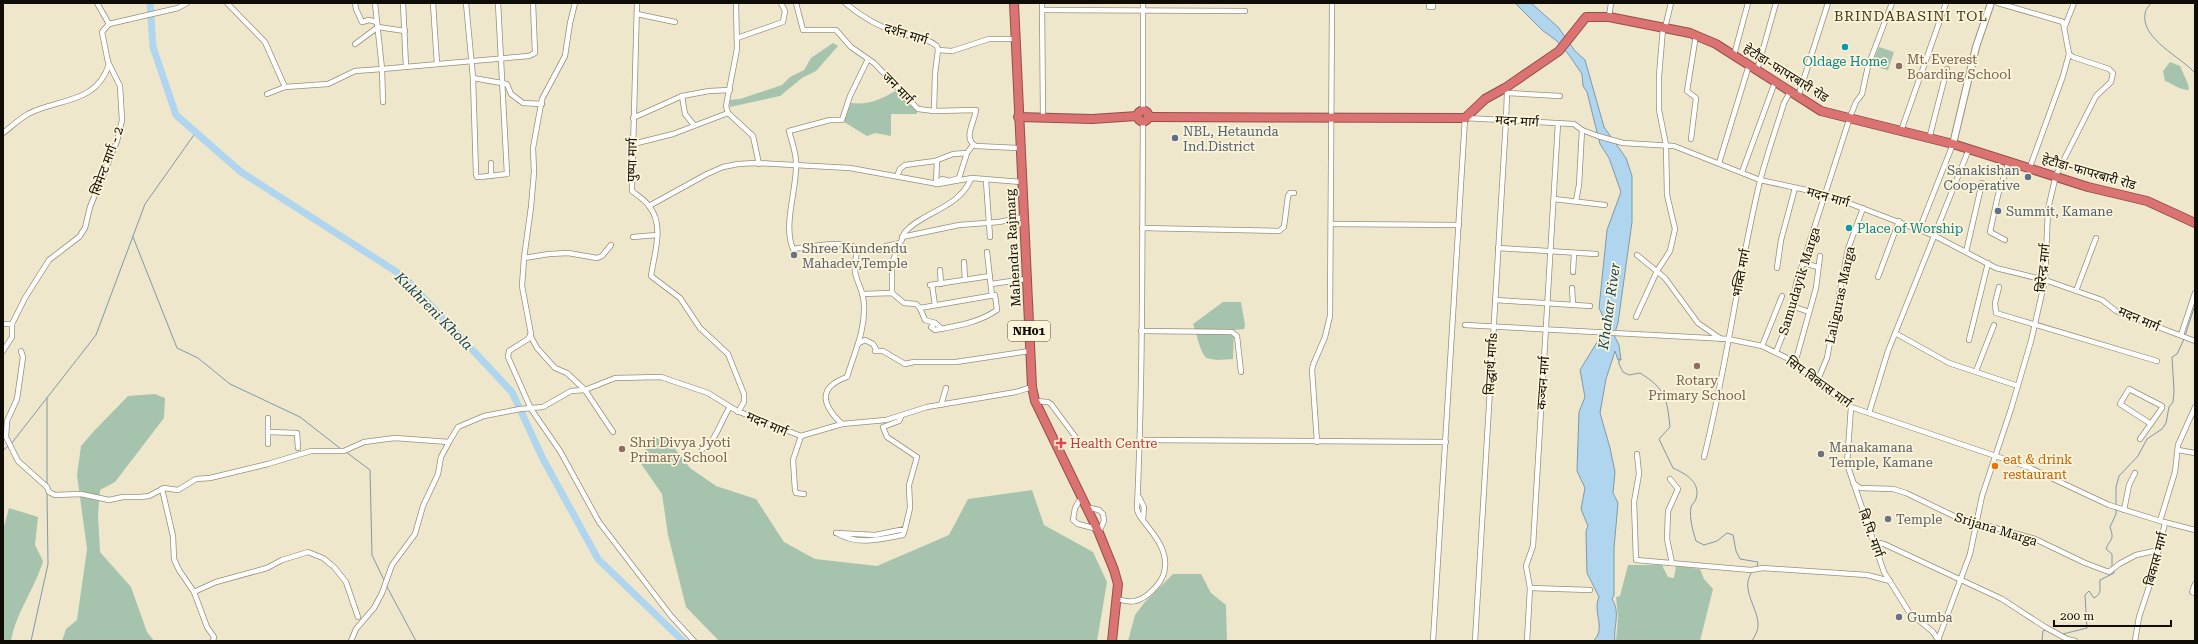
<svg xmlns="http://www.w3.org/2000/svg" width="2198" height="644" font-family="'Roboto Serif','Noto Sans Devanagari',serif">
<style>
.green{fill:#a6c4ad}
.water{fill:#b0d5ef;stroke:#7f99a8}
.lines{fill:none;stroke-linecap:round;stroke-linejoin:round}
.stream{stroke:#7f99a8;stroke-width:1}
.river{stroke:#b0d5ef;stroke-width:7}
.street-casing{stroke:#979077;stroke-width:6}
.secondary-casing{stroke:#979077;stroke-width:8}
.highway-casing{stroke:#934f4b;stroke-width:10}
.street{stroke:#fff;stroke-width:4.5}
.secondary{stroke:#fff;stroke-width:6}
.highway{stroke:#da7371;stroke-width:8}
.culture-dot{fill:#0f9aa8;stroke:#fcf5d9;stroke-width:1.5}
.education-dot{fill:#8d6e63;stroke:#fcf5d9;stroke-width:1.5}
.service-dot{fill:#5c6f8a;stroke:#fcf5d9;stroke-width:1.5}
.worship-dot{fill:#6b7280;stroke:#fcf5d9;stroke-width:1.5}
.health-dot{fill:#e0444e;stroke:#fcf5d9;stroke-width:1.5}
.food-dot{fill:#e8710a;stroke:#fcf5d9;stroke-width:1.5}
.labels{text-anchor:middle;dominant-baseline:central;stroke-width:3.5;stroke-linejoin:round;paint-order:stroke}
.shield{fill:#fcf5d9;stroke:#555244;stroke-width:1}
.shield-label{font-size:12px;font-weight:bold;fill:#0e0c04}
.street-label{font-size:13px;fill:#0e0c04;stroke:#fcf5d9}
.education-label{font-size:13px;fill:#785e54;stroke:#fcf5d9;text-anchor:start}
.culture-label{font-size:13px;fill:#0d838f;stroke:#fcf5d9}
.service-label{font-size:13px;fill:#4e5e75;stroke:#fcf5d9;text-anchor:start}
.worship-label{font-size:13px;fill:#5b616d;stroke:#fcf5d9;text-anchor:start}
.health-label{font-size:13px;fill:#be3a42;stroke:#fcf5d9;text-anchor:start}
.food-label{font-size:13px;fill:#c56008;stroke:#fcf5d9;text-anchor:start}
.neighbourhood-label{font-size:14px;letter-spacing:1px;fill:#3e3821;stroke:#fcf5d9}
.water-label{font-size:14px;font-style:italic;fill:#11405a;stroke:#fcf5d9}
</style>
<rect width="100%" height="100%" fill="#efe7cc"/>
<g class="green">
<path d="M833,43L838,46L816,71L802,78L780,96L730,107L729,100L740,99L782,85L790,77L804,70L811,58Z"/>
<path d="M1879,47L1894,52L1888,70L1871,66Z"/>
<path d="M2170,62L2180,66L2188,84L2189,90C2180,90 2173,84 2165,81L2163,71Z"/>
<path d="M895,91L917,110V114H891V136L875,133L867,136L844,122L851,103C869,105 880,100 895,91Z"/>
<path d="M1223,302H1241L1245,325L1244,329L1234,330L1233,359L1217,360L1206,358C1198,347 1198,337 1193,324Z"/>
<path d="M155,394L165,398L164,418L115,482L100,490L98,515L100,552L131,587L147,632L154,641H62L66,629L77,620L87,549L77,475L81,446L94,431L128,396Z"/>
<path d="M653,437L669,441L690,468L716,486L756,499L784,542L815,559L877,566L949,535L968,499L1032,490L1044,525L1093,552L1107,582L1097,641H719L686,607L668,535L662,494L639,461Z"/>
<path d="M9,508L38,517L35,545L43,561C35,589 16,612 11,641H3V530Z"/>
<path d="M1628,565H1662L1668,577L1674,578L1676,566L1700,569L1704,579L1713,589L1700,641H1616L1618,618L1616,597L1620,596Z"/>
<path d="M1173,574H1201L1211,593L1226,605L1227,641H1128L1135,615L1144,603Z"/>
</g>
<path class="water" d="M1515,3H1531L1558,27L1575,51L1585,60L1604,127L1626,158L1632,176V222L1618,323L1614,335L1619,345L1621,360H1618L1615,351L1606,379L1600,413L1610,448L1615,472L1613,493L1618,503L1614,548V595L1612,599C1621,613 1613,627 1615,641H1593C1607,629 1592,613 1599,597L1587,573L1586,531L1588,526L1581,509L1585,488L1577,471L1579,412L1585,397L1580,370L1602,334L1609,333V329L1599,308L1607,230L1621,192L1609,158L1600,144L1587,92L1583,86L1582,74L1569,55L1557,41L1542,30Z"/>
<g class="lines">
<g class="stream">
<path d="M2151,3C2149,6 2145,10 2145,14C2141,39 2181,57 2195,73"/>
<path d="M133,237L177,348L198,358L230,384L300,417L341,449"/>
<path d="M2185,336L2195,305"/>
<path d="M1619,359V364L1623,372L1629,375L1640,373C1666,389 1667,399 1670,427L1659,439L1673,468C1686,474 1701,482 1696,499C1695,502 1692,504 1691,507C1689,518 1693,531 1696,541L1704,545L1717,541L1727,533L1733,535L1736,551L1740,559L1758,562L1757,567"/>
<path d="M11,444L96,335L145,204L196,132"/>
<path d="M3,451L8,446"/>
<path d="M346,452L370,470L372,555L384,580"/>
<path d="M47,484V398"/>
<path d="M2116,505V487L2119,476L2138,456L2147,439L2162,429L2166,423L2169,407L2173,402L2174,391L2172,357L2177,354L2184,339"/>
<path d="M2112,569V554L2106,549C2110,538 2115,541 2110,527L2116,514V510"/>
<path d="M1752,572C1739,589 1759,608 1758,626C1758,631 1754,637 1752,641"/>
<path d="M386,585L416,641"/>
<path d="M2063,634L2087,628L2085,595L2089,591L2094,598C2103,593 2099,588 2100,580L2114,573V571"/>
<path d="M31,641L48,564L47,492"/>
<path d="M2042,641L2043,631L2046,630"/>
</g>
<path class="river" d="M150,3L153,47L176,115L241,172L403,276L512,392L543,459L598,559L683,641"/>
<g class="street-casing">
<g id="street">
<path d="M97,3L109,24"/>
<path d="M227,3L265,42L285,87"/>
<path d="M355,3L356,9L362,22L369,20L377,22"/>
<path d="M375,3L382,69L529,56L535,53L533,3"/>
<path d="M403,3L406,67"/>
<path d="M433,3L437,64"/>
<path d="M466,3L473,78L476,174L477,177H480L507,174L498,3"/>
<path d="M575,3L570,23L565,56L542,99L533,148L534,172L531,207L524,258L522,286L531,334L528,339L509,351L508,357L531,409L560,451L599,522L671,616L694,641"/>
<path d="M637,3L632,187V191C638,196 645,200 649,206C665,225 654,254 651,276L680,298L700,328L728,354L744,394V402L738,412"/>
<path d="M736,3L737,49L726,106L728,113L753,136L759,164"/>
<path d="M796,3L803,30H836L851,47L874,63L918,109L934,111L976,110C975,121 962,139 976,146L1020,148"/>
<path d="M845,3C862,17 878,27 899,33C912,37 926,37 937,46L938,50L952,51L989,39H1015"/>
<path d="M1042,3L1043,118"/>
<path d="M1143,3V111"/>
<path d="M1429,3V7H1433V3"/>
<path d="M1042,10L1245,11"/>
<path d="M637,14L675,22"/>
<path d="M1609,17L1611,3"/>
<path d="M2065,26L2074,3"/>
<path d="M1665,28L1671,3"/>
<path d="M737,38L783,22L785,11L781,3"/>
<path d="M355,44L378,27L405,31"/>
<path d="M1734,55L1748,3"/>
<path d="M1757,70L1776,3"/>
<path d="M473,78L507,84L511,94L523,103L542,104"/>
<path d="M1507,93L1560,96"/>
<path d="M267,94L285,87L328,84L355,71L382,69L383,102"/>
<path d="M682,96L685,114L694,125"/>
<path d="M1798,97L1828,3"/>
<path d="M934,111L935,74L938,50"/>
<path d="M633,118L682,96L709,91L730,90"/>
<path d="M1901,131L1946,3"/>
<path d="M3,133C11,127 19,119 28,114C59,98 97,104 109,64"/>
<path d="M1691,139L1696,98L1687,91L1696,35"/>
<path d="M1929,139L1947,69"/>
<path d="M633,144L673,134L728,113"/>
<path d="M1719,163L1749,65"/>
<path d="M2030,167L2063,76L2069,54"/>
<path d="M1742,172L1775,82"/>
<path d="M491,176V163"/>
<path d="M897,176L900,169L905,165L935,161L953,154L967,153L973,145"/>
<path d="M986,181L990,237"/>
<path d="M936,184L942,179L949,181L959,178L967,153"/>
<path d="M936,184L937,161"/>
<path d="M1554,199L1605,205"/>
<path d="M1576,201L1579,185L1582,130"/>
<path d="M649,206L707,174L723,167L738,164L756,163L850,168L938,184L972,178L1022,182"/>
<path d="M1331,224L1459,225"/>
<path d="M1142,228L1279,231L1284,227L1288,196L1290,193H1294"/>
<path d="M1919,230L1953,144"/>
<path d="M633,237L657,235"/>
<path d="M902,237L959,225L999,222L1023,217"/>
<path d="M2005,240L1990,232L1998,195L2009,161"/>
<path d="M1498,248L1596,254"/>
<path d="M857,249L880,250L886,246L900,243C903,240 902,236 905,232C924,211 958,209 971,179"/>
<path d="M987,252L992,296"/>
<path d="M1966,252L1982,183"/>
<path d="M1637,255L1665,278L1698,323L1721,339"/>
<path d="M524,258L549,254L568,253L597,258L602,256L611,245"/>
<path d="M964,262L965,280"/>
<path d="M1803,263L1818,267"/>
<path d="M1777,268L1781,240L1795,188"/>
<path d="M940,270L941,284"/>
<path d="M1573,272L1574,253"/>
<path d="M1878,277L1899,221"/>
<path d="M991,284L1026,279"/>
<path d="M930,285L990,276"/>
<path d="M932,285L935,305"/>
<path d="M1999,287L1995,303L1996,313L2157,361"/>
<path d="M1572,288L1573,305"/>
<path d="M2076,291L2096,238"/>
<path d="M892,293V263L900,243"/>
<path d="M862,294L892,293L904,303L916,304L920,308L925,320L935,323L942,329"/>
<path d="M1495,300L1590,306"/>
<path d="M1792,306L1809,312"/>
<path d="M920,308L995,295L997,310C978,323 957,326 935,330L931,327L935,323"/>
<path d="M1636,317L1657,271L1670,251L1675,229L1667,195L1666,145L1659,110V76L1663,28"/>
<path d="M3,324H12L25,298L49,260L79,237L85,228L90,207L117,141L122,120L120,86L108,62L102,32L109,24L178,8L187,3"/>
<path d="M1465,325L1728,339L1762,346L1789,359L1817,382L1851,407L2028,467L2109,505L2160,521L2195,530"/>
<path d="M1141,331L1232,332L1237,336L1241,372"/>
<path d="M1895,333L1949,363L2018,386"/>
<path d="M530,335L537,348L555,368L567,373L585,390L613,432"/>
<path d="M2181,335L2195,293"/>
<path d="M1969,340L1988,263"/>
<path d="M859,343L865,340L873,344L876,349L875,351H883L905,364L914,362H956L1030,351"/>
<path d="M1762,346L1782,296"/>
<path d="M3,351L12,337V324"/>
<path d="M21,351L23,357L17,399L7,421L6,437L18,461L47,487L49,492L55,495L81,494L109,500L123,497H140L149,496L164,488L178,490L196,479L210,478L268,464L311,451H344L364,442L395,438L449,442"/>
<path d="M1776,352L1790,317L1796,284L1850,117L1856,102L1862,94L1868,66L1892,3"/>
<path d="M1795,363L1816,288L1820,256"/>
<path d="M1976,371L1994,325"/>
<path d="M1817,382L1827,358L1848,249L1863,208"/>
<path d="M1035,401L1048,402L1051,404L1077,439"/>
<path d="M941,405L946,388"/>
<path d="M1851,407L1847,464L1884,572L1909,612L1933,632L1939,641"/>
<path d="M1869,413L1888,351L1969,149"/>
<path d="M842,424C823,406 816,388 847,377C854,353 865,332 864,306C864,282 848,280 858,249C844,239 809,247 793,249C783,226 796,192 796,167C797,154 792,143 789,131L830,120H842L850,96L868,59"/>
<path d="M268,432L297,433L298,448"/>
<path d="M801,436L793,460L795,490L796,493L804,494"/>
<path d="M2140,439L2162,408V406L2129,389L2120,404L2151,424"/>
<path d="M1140,440L1446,442"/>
<path d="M1317,442L1312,370L1313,365L1325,337L1330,316L1332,3"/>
<path d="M268,444V418"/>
<path d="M702,449C714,446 722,418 730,407"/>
<path d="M2178,450L2195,453"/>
<path d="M1637,454L1639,474L1634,502L1636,560L1751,570L1763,568L1867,575L1890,581"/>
<path d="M1704,457C1727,366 1738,272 1760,181C1767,154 1776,129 1784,103L1790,92"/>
<path d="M1670,479L1678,489L1668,511L1667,539L1672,563"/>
<path d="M1853,483L1860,488L1893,489L1906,493L1956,517L2035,539L2085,563L2109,572L2119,564L2136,555L2159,550"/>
<path d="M162,489L173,536L174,559L179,570L194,592L207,627L214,637L213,641"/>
<path d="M1139,497L1144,507L1143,519"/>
<path d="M1081,498L1075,508L1073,520L1078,524L1097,529"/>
<path d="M1086,507L1099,510L1103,514L1104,521L1099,532"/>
<path d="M2124,510L2129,485L2135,473"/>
<path d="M2160,521L2175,472L2178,445L2195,407"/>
<path d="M836,533L875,535L905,529L910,508L909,485L917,457L887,437L883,427L899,421L901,417"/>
<path d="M837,533C857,546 881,539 903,535L905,529"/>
<path d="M1874,542L1884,544L2002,599L2045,627L2067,639L2075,641"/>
<path d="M2195,584L2192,592L2195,593"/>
<path d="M1530,588L1590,590"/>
<path d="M194,592L216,582L267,568L282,560L308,552L323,558L334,567L346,582L358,617"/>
<path d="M1117,599C1122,600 1129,603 1135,601C1146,599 1161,584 1164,573C1172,542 1137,522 1137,508C1143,380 1142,251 1143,122"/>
<path d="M1938,640L1970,554L1982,496L2011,409L2031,341L2045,280L2048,209L2056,175L2096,96L2111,82L2113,73L2109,69L2073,57L2069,54L2063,22L1998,3"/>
<path d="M351,641L356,629L374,608L382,593L392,565L415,534L423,506L438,474L441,457L449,442L458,427L484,416L520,409L543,407L571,391L585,390L615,378L661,377L708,393L737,411L801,436L842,424L886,420L927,407L1016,392L1032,387"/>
<path d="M1433,641L1465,118L1574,124L1582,130L1598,136L1623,143L1674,146L1760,180L1825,194L1935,236L1996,268L2045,280L2102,300L2116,311L2195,341"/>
<path d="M1475,641L1506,120L1507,93L1505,88"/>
<path d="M1527,641L1530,588L1526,566L1533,546L1558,123"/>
<path d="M2135,641L2139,617L2152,578L2165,523"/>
</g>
</g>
<g class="secondary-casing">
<path id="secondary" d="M1953,144L1976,47L1991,3"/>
</g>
<g class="highway-casing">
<g id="highway">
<path d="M1014,3L1032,387L1035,401L1099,533L1114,570L1118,584L1112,641"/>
<circle cx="1143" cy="116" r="5.5"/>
<path d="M1018,117L1092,119L1137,116"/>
<path d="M1148,117L1465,118L1485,99L1505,88L1559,51L1586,17H1609L1690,33L1716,44L1821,111L1953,144L2088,187L2147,201L2195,223"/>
</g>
</g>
<use href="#street" class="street"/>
<use href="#secondary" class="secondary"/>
<use href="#highway" class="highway"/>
</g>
<g class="culture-dot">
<circle cx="1845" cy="47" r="4"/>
<circle cx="1849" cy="228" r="4"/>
</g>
<g class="education-dot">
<circle cx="1899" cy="66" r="4"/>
<circle cx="1697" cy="366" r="4"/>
<circle cx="622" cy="449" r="4"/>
</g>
<g class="service-dot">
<circle cx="1175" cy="138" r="4"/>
<circle cx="2028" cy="177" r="4"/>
<circle cx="1998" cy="211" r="4"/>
</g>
<g class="worship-dot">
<circle cx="794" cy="255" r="4"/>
<circle cx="1821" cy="454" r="4"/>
<circle cx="1888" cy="519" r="4"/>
<circle cx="1899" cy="617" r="4"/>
</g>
<path class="health-dot" d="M1059 437h4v4h4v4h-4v4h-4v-4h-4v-4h4z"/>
<circle class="food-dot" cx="1995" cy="466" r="4"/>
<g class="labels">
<rect class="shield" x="1008" y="321" width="42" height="20" rx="3"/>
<g class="shield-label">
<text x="1029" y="331">NH01</text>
</g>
<g class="street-label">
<text transform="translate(906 34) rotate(17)">दर्शन मार्ग</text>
<text transform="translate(1786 73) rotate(32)">हेटौडा-फापरबारी रोड</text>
<text transform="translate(898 88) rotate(46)">जन मार्ग</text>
<text transform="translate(1517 121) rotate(3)">मदन मार्ग</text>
<text transform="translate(632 160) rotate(-89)">पुष्पा मार्ग</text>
<text transform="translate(107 161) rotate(-70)">सिमेन्ट मार्ग - 2</text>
<text transform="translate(2089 172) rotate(16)">हेटौडा-फापरबारी रोड</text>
<text transform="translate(1828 197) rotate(16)">मदन मार्ग</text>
<text transform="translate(1013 248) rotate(-93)">Mahendra Rajmarg</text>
<text transform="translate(2043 268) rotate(-84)">बिरेन्द्र मार्ग</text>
<text transform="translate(1741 273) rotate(-79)">भक्ति मार्ग</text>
<text transform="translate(1799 281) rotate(-73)">Samudayik Marga</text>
<text transform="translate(1840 295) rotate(-78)">Laliguras Marga</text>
<text transform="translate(2139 319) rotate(23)">मदन मार्ग</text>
<text transform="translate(1491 364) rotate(-87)">सिद्धार्थ मार्गs</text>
<text transform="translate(1819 382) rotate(36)">सिप विकास मार्ग</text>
<text transform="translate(1543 383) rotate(-86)">कञ्चन मार्ग</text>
<text transform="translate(767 424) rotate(23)">मदन मार्ग</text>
<text transform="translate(1996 529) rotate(17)">Srijana Marga</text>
<text transform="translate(1871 533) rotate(70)">बि.पि. मार्ग</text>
<text transform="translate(2156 559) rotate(-75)">बिकास मार्ग</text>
</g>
<g class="education-label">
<text x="1907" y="59">Mt. Everest<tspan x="1907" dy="15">Boarding School</tspan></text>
<text x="1697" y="380" text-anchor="middle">Rotary<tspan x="1697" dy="15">Primary School</tspan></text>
<text x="630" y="442">Shri Divya Jyoti<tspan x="630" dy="15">Primary School</tspan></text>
</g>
<g class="culture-label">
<text x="1845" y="61">Oldage Home</text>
<text x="1857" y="228" text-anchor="start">Place of Worship</text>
</g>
<g class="service-label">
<text x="1183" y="131">NBL, Hetaunda<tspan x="1183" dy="15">Ind.District</tspan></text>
<text x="2020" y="170" text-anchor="end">Sanakishan<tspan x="2020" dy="15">Cooperative</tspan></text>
<text x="2006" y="211">Summit, Kamane</text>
</g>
<g class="worship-label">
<text x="802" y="248">Shree Kundendu<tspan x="802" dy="15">Mahadev,Temple</tspan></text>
<text x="1829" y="447">Manakamana<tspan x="1829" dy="15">Temple, Kamane</tspan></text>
<text x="1896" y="519">Temple</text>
<text x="1907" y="617">Gumba</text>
</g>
<g class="health-label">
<text x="1070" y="443">Health Centre</text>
</g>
<g class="food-label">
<text x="2003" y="459">eat &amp; drink<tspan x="2003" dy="15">restaurant</tspan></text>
</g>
<g class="neighbourhood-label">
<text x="1911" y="16">BRINDABASINI TOL</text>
</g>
<g class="water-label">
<text transform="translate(1609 306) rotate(-82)">Khahar River</text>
<text transform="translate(434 311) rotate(45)">Kukhreni Khola</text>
</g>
</g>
<rect width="2198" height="644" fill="none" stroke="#0e0c04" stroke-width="8"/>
<path d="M2054 620v6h117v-6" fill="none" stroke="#0e0c04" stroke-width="2"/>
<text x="2060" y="620" font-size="12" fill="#0e0c04" stroke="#fcf5d9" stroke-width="3" paint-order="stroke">200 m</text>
</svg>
